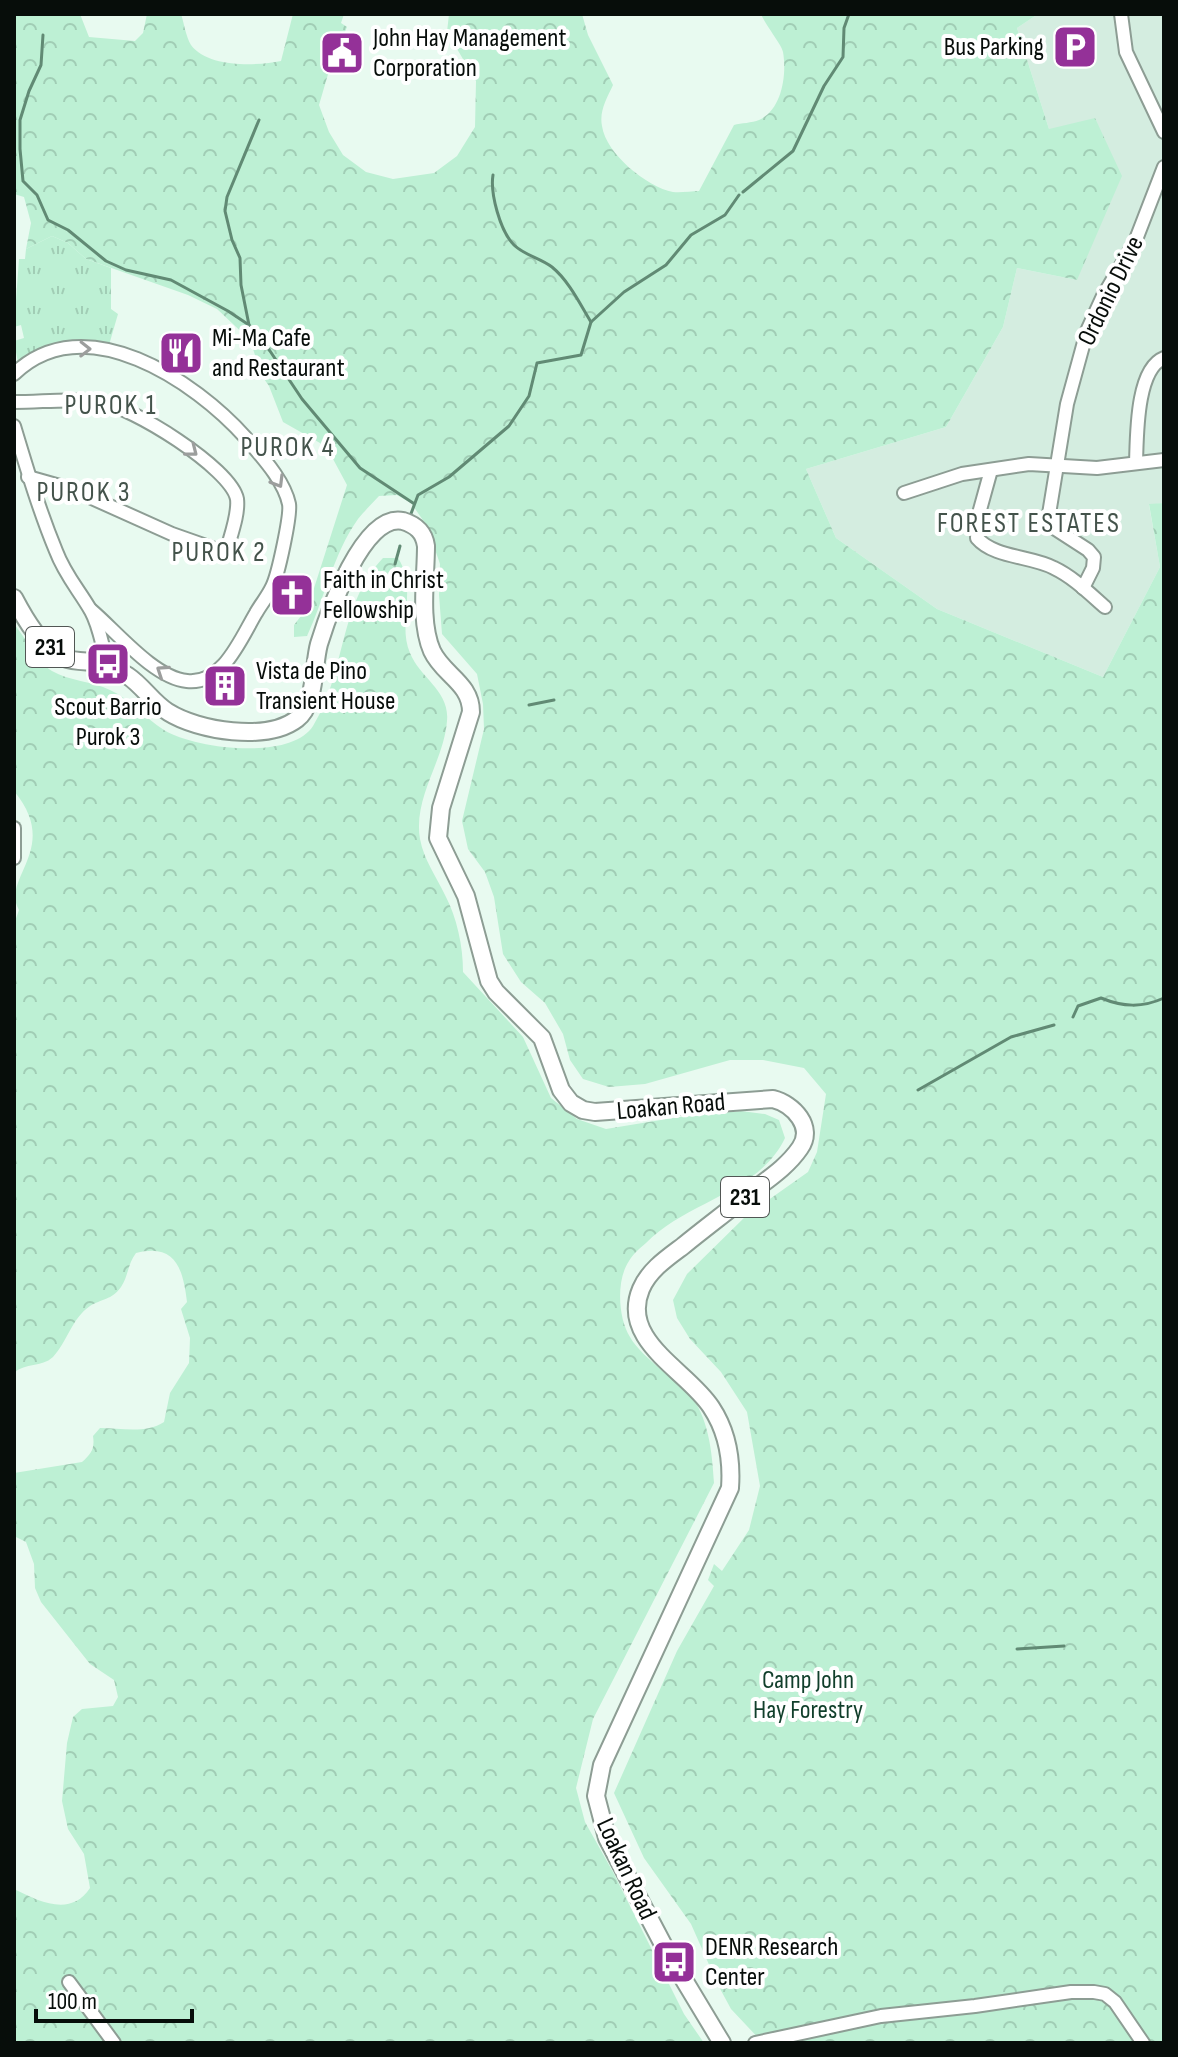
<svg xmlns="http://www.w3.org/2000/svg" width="1178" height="2057" font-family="'Sofia Sans Condensed',sans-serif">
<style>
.built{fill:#d4ede0}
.forest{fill:url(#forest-crowns)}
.park{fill:url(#park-tufts)}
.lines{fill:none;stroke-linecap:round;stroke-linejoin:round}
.stream{stroke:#618a74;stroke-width:3}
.minor-casing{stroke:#8d9d94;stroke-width:16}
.major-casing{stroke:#8d9d94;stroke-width:20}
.minor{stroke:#fff;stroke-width:12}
.major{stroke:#fff;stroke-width:16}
.oneway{stroke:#9c9e9d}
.labels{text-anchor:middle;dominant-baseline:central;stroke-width:8;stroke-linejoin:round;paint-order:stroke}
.shield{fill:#fff;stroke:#515654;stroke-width:2}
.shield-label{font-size:24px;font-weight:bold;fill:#070d0a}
.poi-label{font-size:26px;fill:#070d0a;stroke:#fff;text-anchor:start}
.street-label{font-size:26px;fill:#070d0a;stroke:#fff}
.park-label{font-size:26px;fill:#113f2b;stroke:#fff}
.neighbourhood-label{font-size:28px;letter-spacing:2px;fill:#44534b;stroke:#fff}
</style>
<defs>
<pattern id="forest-crowns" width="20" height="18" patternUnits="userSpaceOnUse" patternTransform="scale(2)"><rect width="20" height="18" fill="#bdf0d4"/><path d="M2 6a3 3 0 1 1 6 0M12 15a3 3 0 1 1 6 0" fill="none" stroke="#a1cdb5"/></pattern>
<pattern id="park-tufts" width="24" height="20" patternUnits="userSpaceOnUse" patternTransform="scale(2)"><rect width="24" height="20" fill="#bdf0d4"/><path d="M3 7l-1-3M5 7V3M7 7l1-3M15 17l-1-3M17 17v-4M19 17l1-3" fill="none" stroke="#a1cdb5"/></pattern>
</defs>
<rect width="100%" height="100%" fill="#e8faf0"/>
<path class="built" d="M1038,14H1164V503L1149,505L1160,567L1103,677L937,609L836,538L806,469L946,427L1003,327L1017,268L1077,280L1049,129L1017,28Z"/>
<g class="forest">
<path d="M14,14H80L89,37L135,41L143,33L147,14H181C184,23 186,37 191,45C208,68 257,66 281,61L293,14H344L341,23L347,27L331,64L319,105L329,132L343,155L366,172L393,179L434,173L457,156L475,127L476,81L447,32L449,14H582L588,35L613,85C607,98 599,111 602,126C606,154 647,187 673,192C681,193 691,191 699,191L734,125C741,123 752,123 759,120C782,110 787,75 783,52C782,45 766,26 761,14H1038L1017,28L1049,129L1095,118L1122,176L1077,280L1017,268L1003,327L946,427L806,469L836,538L937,609L1103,677L1160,567L1149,504L1164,503V2043H763L731,2009L718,1985L691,1924L644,1858L614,1793L677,1651L714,1586L708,1580L714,1564L722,1571L749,1530L760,1486L747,1412L721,1372L690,1339L677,1318L673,1300L687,1274L747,1215L808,1172L817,1152L826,1094L804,1068L763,1060H730L645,1084L609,1087L583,1079L570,1060L563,1034L545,1003L521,982L503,954L494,897L485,872L468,849L462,821L484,729L483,704L477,674L442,634L439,595L440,564L427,526L411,503L397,495L379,496C372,504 364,511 358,519C333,554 325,598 307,636L294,637V625L308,607L347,485L333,459L320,443L283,422L269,386L262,376L250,340L217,309L188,295L86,259L68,243L52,236L26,249L31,223L24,197L14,194Z"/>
<path d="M383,558H398C418,589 397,623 410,653C420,678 450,691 447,721C444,761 413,797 420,839C424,860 436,876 445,895C457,918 463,946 463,972L523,1037L551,1098L577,1119L606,1129L679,1117L741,1111L765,1114L779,1120L785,1138C759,1193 687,1201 646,1243C640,1248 633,1254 629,1261C616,1280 618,1318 630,1337C636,1348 650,1360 659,1368C668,1376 681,1382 688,1391C709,1418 712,1451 714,1483L593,1719L576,1788L585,1822L613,1872L684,2014L704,2043H14V1889C40,1902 71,1917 90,1888L84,1854L68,1829L62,1801L67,1743L73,1717L82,1709L113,1706L118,1697L114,1680L90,1664L41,1602L35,1588L34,1564L26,1542L14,1536V1473L82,1462C91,1454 95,1449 93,1436L100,1428C121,1428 146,1434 164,1422L170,1393L189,1363L190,1338L181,1309L187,1302C183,1268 175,1243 136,1253C128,1263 128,1277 121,1287C112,1300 101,1299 90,1306C72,1318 67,1342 53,1357C41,1368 26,1362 14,1373V924L19,910C0,878 62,849 14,791V624C26,638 36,661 52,671C69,681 92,681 110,690C130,699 145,718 164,730C195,749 291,761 313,726C346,674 338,605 383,558Z"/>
</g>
<path class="park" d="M52,236L68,243L86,259L111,268V309L118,314L109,345C79,347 41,342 18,363L14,341L24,338L21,325L14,327L19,259H25L26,249Z"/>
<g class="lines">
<g class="stream">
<path d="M43,35L41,65L29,91L20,120V149L23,181L37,195L48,220L68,230L106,261L126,270L171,280L228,311L249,325L270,351L302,399L360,468L413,503"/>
<path d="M493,175C490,193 500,231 514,245C524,255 540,258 552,267C569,281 580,304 591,322"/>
<path d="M743,192L793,151L824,86L843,57L844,28L849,14"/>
<path d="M249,325L241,285L240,258L232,240L225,211L227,197L259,120"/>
<path d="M409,519L418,495L449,477L509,426L529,396L537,363L581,355L591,322L624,292L666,265L691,235L725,215L739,195"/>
<path d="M395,564L400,546"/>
<path d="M529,705L554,700"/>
<path d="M1073,1017L1078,1006L1101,998C1123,1007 1142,1008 1164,998"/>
<path d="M918,1090L1011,1037L1054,1025"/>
<path d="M1017,1649L1064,1646"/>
</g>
<g class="minor-casing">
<g id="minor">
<path d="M1121,14L1126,52L1164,132"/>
<path d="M14,374C85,306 195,381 246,438C261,456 284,480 289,504C291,515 278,576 272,587C268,596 261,604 256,613C241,638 223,685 187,681C154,678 116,631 91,610"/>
<path d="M14,402C42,402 73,398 100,402C131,406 231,468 237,499C239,515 230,537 226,553L172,534L74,490L28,477"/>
<path d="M14,426C27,469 39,510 56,551C65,575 79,590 91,611C100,627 102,647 108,664"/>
<path d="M1136,463C1137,436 1136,369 1164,358"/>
<path d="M991,470L978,517L977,538C994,558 1032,556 1054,568C1073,577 1089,593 1105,607"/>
<path d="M904,493L962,474L1029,464L1097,468L1164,460"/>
<path d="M1083,588L1093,568L1094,557L1088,550L1054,528L1049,514L1067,404L1087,331L1103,296L1135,242L1164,167"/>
<path d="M14,828V858"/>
<path d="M69,1982L114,2043"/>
<path d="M755,2043L881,2016L975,2006L1071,1992H1094L1105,1994L1115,2002L1143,2043"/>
</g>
</g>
<g class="major-casing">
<path id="major" d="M14,598C25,619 41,647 64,658C77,663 93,660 106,664C114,666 121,672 128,676C143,686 153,703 168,712C198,731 267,742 297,719C316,704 313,666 319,644C328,615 363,512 403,521C416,525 424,532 426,546C426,578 419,621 432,651C443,675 471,683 471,712L441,808L438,838L466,896L489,981L496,992L542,1038L561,1090L571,1103L583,1110L595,1112L773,1099C793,1104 815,1127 800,1148C787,1167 768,1179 750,1193C728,1211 705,1228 683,1246C667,1258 649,1270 641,1289C619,1341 688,1371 711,1407C727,1431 732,1460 730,1488L602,1765L596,1796L607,1838L666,1950L722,2043"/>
</g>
<use href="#minor" class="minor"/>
<use href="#major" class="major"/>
</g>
<defs><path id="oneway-chevron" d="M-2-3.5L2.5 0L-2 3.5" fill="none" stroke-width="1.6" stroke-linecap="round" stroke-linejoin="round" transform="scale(2)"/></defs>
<g class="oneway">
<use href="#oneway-chevron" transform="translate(85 349) rotate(1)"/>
<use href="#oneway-chevron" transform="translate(192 451) rotate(38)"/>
<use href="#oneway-chevron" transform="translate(278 482) rotate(59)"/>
<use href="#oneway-chevron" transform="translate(162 671) rotate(-146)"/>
</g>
<defs>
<g id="parking-square" transform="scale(2.3)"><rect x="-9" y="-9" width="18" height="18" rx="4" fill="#943198" stroke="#fff"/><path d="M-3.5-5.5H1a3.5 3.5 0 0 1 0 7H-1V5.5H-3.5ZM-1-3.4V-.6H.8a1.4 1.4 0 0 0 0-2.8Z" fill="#fff"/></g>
<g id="civic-square" transform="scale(2.3)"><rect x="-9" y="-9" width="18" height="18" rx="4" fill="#943198" stroke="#fff"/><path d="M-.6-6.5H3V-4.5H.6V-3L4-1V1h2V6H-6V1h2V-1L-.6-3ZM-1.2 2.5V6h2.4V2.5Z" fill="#fff"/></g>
<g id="restaurant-square" transform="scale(2.3)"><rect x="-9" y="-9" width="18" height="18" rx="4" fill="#943198" stroke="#fff"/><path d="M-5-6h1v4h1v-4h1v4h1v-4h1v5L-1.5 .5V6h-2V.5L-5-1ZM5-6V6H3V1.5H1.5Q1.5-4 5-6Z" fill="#fff"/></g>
<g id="church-square" transform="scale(2.3)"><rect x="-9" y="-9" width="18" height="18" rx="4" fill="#943198" stroke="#fff"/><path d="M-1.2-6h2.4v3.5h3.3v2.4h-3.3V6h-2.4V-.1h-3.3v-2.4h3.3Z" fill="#fff"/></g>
<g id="bus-square" transform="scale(2.3)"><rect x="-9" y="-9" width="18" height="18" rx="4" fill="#943198" stroke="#fff"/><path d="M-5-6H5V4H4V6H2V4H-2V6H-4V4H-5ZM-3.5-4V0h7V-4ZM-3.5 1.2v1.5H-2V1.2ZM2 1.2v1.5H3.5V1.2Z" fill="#fff"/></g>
<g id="building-square" transform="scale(2.3)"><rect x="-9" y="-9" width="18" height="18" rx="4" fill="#943198" stroke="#fff"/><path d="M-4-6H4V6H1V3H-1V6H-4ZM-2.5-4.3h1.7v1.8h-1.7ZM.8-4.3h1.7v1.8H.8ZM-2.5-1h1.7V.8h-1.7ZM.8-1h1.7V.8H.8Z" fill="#fff"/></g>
</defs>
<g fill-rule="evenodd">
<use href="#parking-square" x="1075" y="47"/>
<use href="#civic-square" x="342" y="53"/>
<use href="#restaurant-square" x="181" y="353"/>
<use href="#church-square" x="292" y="595"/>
<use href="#bus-square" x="108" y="664"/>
<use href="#building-square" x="225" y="686"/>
<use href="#bus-square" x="674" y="1962"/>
</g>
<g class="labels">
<g class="shield">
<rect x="26" y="627" width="48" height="40" rx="6"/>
<rect x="721" y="1177" width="48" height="40" rx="6"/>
</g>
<g class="shield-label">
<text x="50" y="647">231</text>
<text x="745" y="1197">231</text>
</g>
<g class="poi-label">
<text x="373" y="38">John Hay Management<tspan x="373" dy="30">Corporation</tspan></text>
<text x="1044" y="47" text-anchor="end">Bus Parking</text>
<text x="212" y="338">Mi-Ma Cafe<tspan x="212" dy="30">and Restaurant</tspan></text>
<text x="323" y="580">Faith in Christ<tspan x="323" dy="30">Fellowship</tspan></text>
<text x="256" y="671">Vista de Pino<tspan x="256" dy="30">Transient House</tspan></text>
<text x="108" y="707" text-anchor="middle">Scout Barrio<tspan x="108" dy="30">Purok 3</tspan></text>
<text x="705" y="1947">DENR Research<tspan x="705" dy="30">Center</tspan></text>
</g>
<g class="street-label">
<text transform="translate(1111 291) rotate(-64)">Ordonio Drive</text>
<text transform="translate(671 1107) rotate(-5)">Loakan Road</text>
<text transform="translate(626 1869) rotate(65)">Loakan Road</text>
</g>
<g class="park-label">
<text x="808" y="1680">Camp John<tspan x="808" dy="30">Hay Forestry</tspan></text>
</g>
<g class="neighbourhood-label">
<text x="111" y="405">PUROK 1</text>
<text x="288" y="447">PUROK 4</text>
<text x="84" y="492">PUROK 3</text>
<text x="1029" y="523">FOREST ESTATES</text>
<text x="219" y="552">PUROK 2</text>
</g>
</g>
<rect width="1178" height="2057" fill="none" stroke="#070d0a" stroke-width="32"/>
<path d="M36 2009v12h156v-12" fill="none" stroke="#070d0a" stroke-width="4"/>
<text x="48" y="2009" font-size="24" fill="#070d0a" stroke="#ffffff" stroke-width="6" paint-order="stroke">100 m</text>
</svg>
